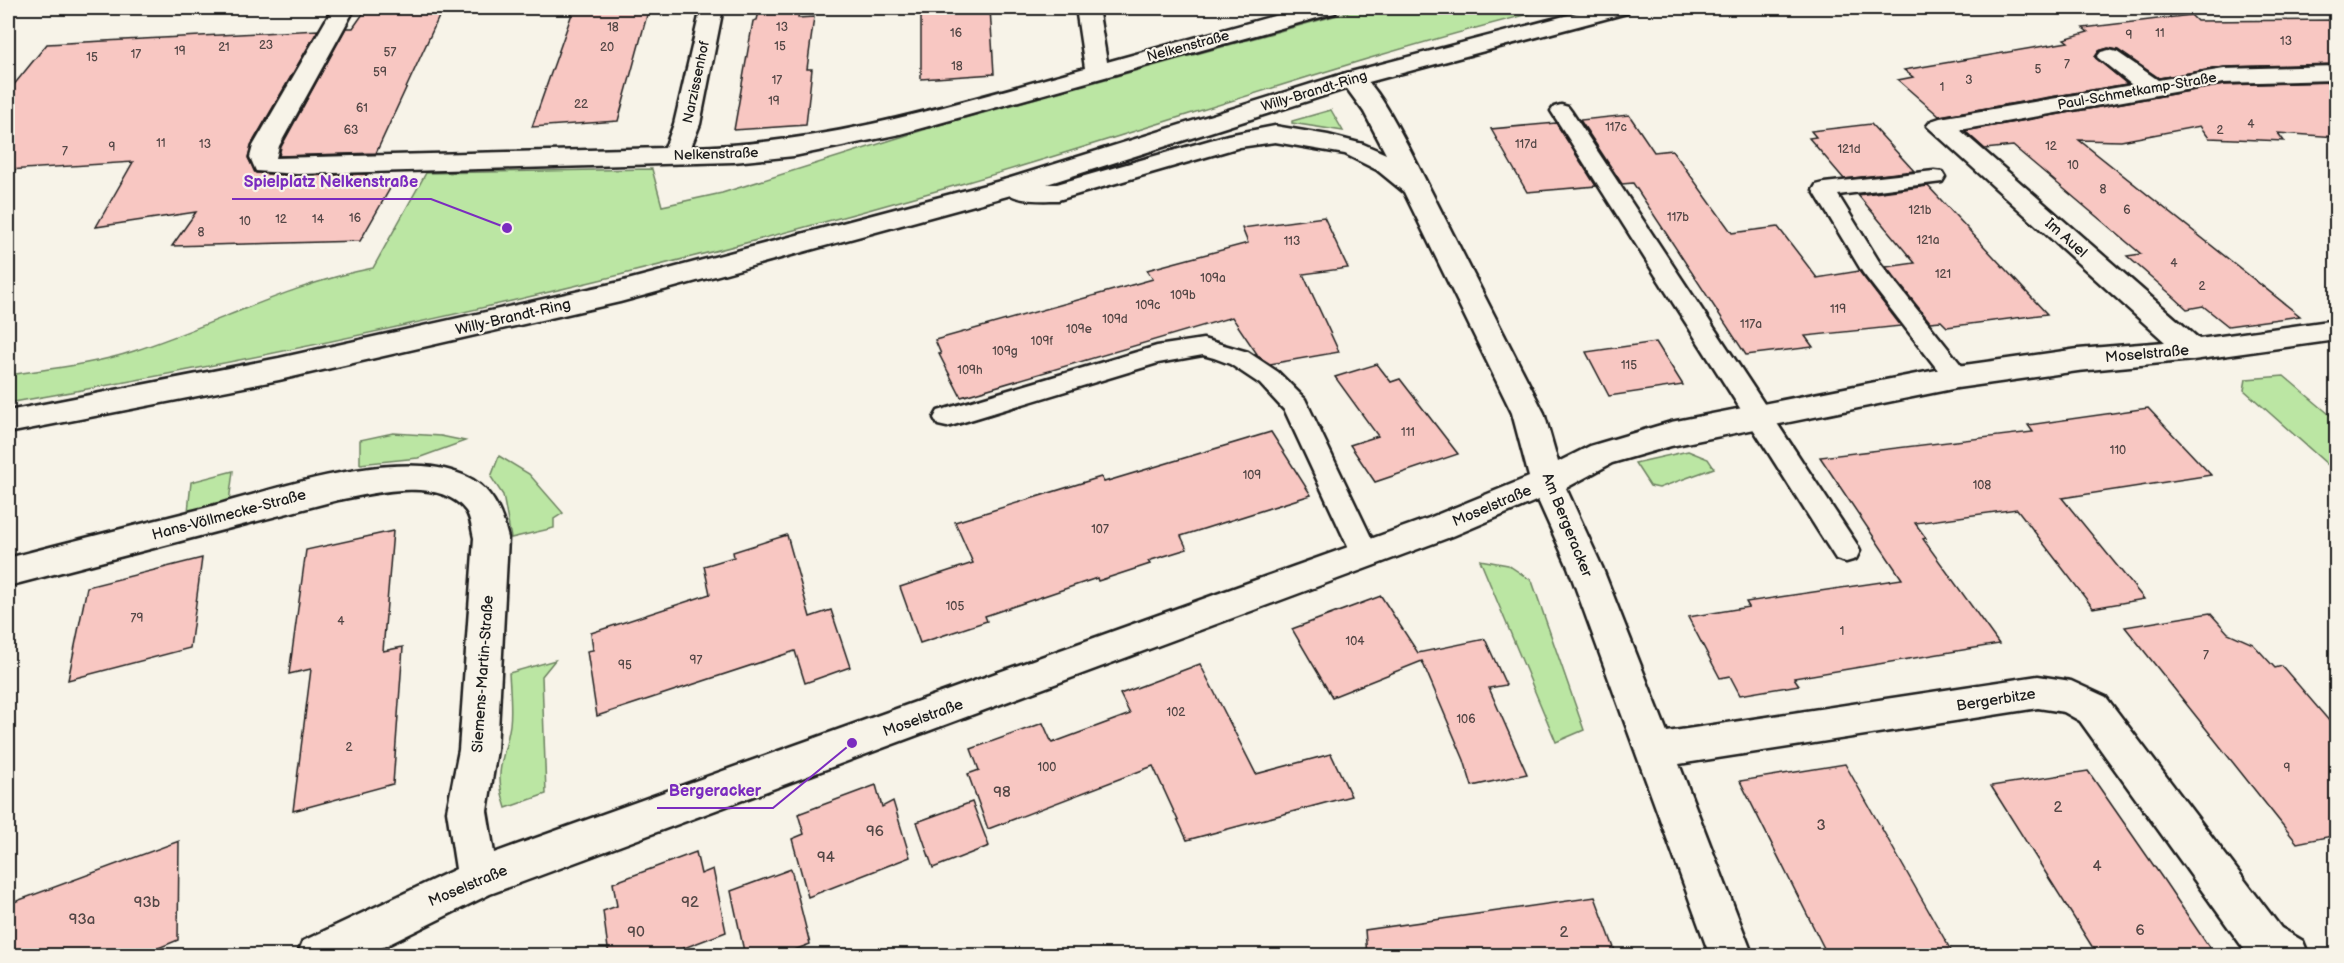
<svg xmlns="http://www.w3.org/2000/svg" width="2344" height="963" font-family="'Balsamiq Sans',sans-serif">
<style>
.green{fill:#bbe6a3;stroke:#6c8160;stroke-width:1.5}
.building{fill:#f8c7c2;stroke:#1c1c1c;stroke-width:1.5}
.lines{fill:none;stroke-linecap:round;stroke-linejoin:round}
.lane-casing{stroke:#1c1c1c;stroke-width:5}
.street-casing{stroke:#1c1c1c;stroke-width:5}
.secondary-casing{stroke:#1c1c1c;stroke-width:5}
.lane{fill:#f7f3e8;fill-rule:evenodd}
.street{fill:#f7f3e8;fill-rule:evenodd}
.secondary{fill:#f7f3e8;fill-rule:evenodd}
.labels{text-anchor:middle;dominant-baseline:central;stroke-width:4.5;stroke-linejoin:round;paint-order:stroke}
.number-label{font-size:12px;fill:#534746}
.far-street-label{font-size:14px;fill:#1c1c1c;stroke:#f7f3e8}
.street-label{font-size:15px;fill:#1c1c1c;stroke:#f7f3e8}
.near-number-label{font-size:15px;fill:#534746}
.leader{fill:none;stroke:#7b2cbf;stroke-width:2}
.callout-dot{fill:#7b2cbf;stroke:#f7f3e8;stroke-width:2}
.callout-label{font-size:16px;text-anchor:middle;font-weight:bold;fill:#7b2cbf;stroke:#f7f3e8;stroke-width:4.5;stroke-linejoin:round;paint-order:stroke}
</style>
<rect width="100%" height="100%" fill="#f7f3e8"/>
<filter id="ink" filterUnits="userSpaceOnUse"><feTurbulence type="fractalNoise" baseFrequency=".0167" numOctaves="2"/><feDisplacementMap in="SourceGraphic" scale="12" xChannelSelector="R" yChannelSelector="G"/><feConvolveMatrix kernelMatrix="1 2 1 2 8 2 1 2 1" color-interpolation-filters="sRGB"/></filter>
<g filter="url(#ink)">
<g class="green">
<path d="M1363,8H1553C1353,57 1159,127 961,184C647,274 329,348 8,403V375C48,369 96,364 134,351C214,325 290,284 373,268L426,173L652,169L662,206L722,193L936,126Z"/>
<path d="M1331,110L1343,131L1292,123V121Z"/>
<path d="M2284,376L2336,420V472L2244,390L2246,379Z"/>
<path d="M393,433L441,436L465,441L418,458L360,464V440Z"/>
<path d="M1688,451L1708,459L1714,468L1659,488L1650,486L1635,463Z"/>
<path d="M499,456L529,474L563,513L554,519V528L511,538L503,495L491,477Z"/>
<path d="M233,471L229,502L188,512L191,482Z"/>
<path d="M1480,560L1508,565L1532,581L1584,730L1556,742Z"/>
<path d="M555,660L542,676L546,794L506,808C493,768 504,763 510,725C512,709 510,690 509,673Z"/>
</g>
<g class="building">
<path d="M367,8H443L376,153L279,156L281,147L346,28H353Z"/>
<path d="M574,8H649L618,121L532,127Z"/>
<path d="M990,8L994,74L921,79V12Z"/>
<path d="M799,10L798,18L814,17L807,69H812L806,125L734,130L753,21L757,20L759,12Z"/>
<path d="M2191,15L2197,21L2337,20V64L2224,67L2159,78L2118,50L2108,48L2099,51L2095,57L2127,84L1939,116L1898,80L1913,77L1904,70L2068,42L2064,39L2088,32L2083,28Z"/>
<path d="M318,30L251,145L248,158L256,173L297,176L367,174L361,186L392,185L360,241L172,246L196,212L96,227L133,162L8,170V92L47,44Z"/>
<path d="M2337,82V137L2278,133L2284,141L2209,138L2200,126L2121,141L2079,140L2300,316L2228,326L2203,306L2187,309L2174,297L2127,256L2141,254L2013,146L1985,149L1965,131L2224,85Z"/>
<path d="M1629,115L1654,152L1672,150L1732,233L1778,227L1817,278L1859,271L1901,326L1805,336L1813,347L1746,355L1633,183L1622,184L1580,120Z"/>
<path d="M1556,123L1596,186L1527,192L1491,129Z"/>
<path d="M1871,124L1914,171L1844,179L1809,138L1816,137L1811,131Z"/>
<path d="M1928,186L2047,314L1947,327L1941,321L1930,322L1886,267L1915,263L1858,195Z"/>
<path d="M1324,217L1348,268L1303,274L1339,352L1270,364L1259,357L1232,317L961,397L939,354H941L935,340L1153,279L1147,270L1248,243L1242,228Z"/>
<path d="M1656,342L1683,385L1609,396L1586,352Z"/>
<path d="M1377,364L1391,382L1400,379L1458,454L1375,482L1350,445L1378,436L1335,377Z"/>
<path d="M2148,408L2211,475L2062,498L2144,599L2093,608L2017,509L1915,523L1926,538L1923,539L1999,644L1794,678L1799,685L1740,695L1730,676L1720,678L1688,617L1749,607L1746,602L1902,579L1820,457L2033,432L2028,425Z"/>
<path d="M1271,432L1311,495L1181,536L1187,549L1148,561L1150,564L1098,581L1097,578L985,616L987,621L920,643L900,587L973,563L955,522L1101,477L1104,482Z"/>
<path d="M393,531L383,651L403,647L393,784L293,811L311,669L289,674L306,550Z"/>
<path d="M787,535L810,617L831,610L850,667L805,683L795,651L597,716L587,651L593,650L591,633L710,594L704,566L734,557L733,552Z"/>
<path d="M202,558L190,648L68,680L87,587Z"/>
<path d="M1381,596L1418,653L1485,639L1506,685L1489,688L1527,774L1472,786L1464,760L1422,661L1332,697L1292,629Z"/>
<path d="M2210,613L2228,633L2253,644L2275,668L2282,666L2337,730V835L2297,843L2125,627Z"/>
<path d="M1200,664L1256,774L1331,754L1351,796L1187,840L1153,766L988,829L968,774L979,770L971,749L1043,723L1052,743L1130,714L1120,694Z"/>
<path d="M1845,764L1927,908L1954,956H1828L1740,781Z"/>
<path d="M2088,771L2163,879L2215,956H2098L1991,786Z"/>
<path d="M876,785L882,807L893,801L910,857L808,897L792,839L804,834L798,814Z"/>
<path d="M972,802L989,846L933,868L917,822Z"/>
<path d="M179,841L178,940L139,956H9L14,902Z"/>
<path d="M696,852L701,874L713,869L726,932L663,956H609L603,911L617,906L613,883Z"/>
<path d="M791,869L810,944L779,956H745L731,891Z"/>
<path d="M1595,897L1617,956H1367L1365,930Z"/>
</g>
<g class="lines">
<g class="lane-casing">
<g id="lane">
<path d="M1561,105L1568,107L1571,111L1856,543L1860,551L1856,559L1846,562L1836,559L1551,111L1554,107Z"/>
<path d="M1934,171L1942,172L1945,177L1942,182L1838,195L1880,263L1966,371L1970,377L1966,383L1957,386L1948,383L1863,273L1813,190L1816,185L1824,183Z"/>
<path d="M1203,339L1248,352L1278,372L1305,399L1380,556L1376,564L1366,567L1356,564L1285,411L1260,384L1230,364L1214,358L1203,355L1158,363L947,427L938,425L934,418L938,411L1157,346Z"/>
</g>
</g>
<g class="street-casing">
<g id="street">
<path d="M333,8H355L279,146L276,158L665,148L674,124L701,8H723L700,124L691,147C828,144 954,104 1085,68L1076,8H1098L1107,62L1303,8H1338L1335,13L900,134L794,156L734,162L297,174L256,171L250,157L253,146Z"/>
<path d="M2109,50L2117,52L2158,80L2224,69L2336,66V80L2224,83L1960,130L2199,339L2336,320V340L2193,360L2078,371L1957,388L1671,446L1612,463L1566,488L1602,567L1667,732L2038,676L2071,681L2106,697L2281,928L2303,941L2309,956H2249L2080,721L2064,712L2038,708L1679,764L1753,956H1710L1568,567L1538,500L1453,536L490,894L365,956H297L303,941L456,869L447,811L459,750L474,538C472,530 471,518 466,511C441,476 373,493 338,500L8,586V558C72,541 137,525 201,509C271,491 395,446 463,475C492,487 501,510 508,538L497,750L487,811L494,853L1429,518L1529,477L1512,413L1404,192L1377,170L1345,154L1275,142L1240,147L1058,200C1040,200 1011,203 1000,186L1004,180L1013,178L1033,184H1057L1228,135L1275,126L1328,135L1363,144L1386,154L1364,112L1340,79L1343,74C1350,72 1356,71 1361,75C1379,89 1397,126 1408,146L1544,413L1558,462L1590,446L1671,422L1957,366L2078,349L2165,342L1927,126L1931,121L1940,118L2132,85L2097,57L2101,52Z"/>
</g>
</g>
<g class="secondary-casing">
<path id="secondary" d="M1595,8H1630L1627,13L1361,84L1022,192L620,302L279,380L8,433V411L279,358L620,282L1004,180L1343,74Z"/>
</g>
<use href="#lane" class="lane"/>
<use href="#street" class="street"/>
<use href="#secondary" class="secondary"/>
</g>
</g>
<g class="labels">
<g class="number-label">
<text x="613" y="27">18</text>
<text x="782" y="27">13</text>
<text x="956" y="33">16</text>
<text x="2160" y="33">11</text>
<text x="2129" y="35">9</text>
<text x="2286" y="41">13</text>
<text x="266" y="45">23</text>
<text x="780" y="46">15</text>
<text x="224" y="47">21</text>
<text x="607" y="47">20</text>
<text x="180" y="51">19</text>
<text x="390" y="52">57</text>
<text x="136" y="54">17</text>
<text x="92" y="57">15</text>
<text x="2067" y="64">7</text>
<text x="957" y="66">18</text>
<text x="2038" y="69">5</text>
<text x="380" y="72">59</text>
<text x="777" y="80">17</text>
<text x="1969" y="80">3</text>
<text x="1942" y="87">1</text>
<text x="774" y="101">19</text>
<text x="581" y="104">22</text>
<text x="362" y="108">61</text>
<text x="2251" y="124">4</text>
<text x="1616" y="127">117c</text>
<text x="351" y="130">63</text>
<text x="2220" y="130">2</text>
<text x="161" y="143">11</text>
<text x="205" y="144">13</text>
<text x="1526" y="144">117d</text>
<text x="2051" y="146">12</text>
<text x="112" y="147">9</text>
<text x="1849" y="149">121d</text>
<text x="65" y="151">7</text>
<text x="2073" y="165">10</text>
<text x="2103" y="189">8</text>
<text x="1920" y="210">121b</text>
<text x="2127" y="210">6</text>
<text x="1678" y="217">117b</text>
<text x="355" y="218">16</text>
<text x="281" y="219">12</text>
<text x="318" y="219">14</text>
<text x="245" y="221">10</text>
<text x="201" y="232">8</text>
<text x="1928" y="240">121a</text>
<text x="1292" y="241">113</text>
<text x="2174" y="263">4</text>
<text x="1943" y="274">121</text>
<text x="1213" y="278">109a</text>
<text x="2202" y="286">2</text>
<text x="1183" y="295">109b</text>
<text x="1148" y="305">109c</text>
<text x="1838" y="309">119</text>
<text x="1115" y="319">109d</text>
<text x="1751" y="324">117a</text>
<text x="1079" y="329">109e</text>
<text x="1042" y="341">109f</text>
<text x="1005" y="351">109g</text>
<text x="1629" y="365">115</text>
<text x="970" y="370">109h</text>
<text x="1408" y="432">111</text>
<text x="2118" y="450">110</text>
<text x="1252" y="475">109</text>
<text x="1982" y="485">108</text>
<text x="1100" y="529">107</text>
<text x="955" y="606">105</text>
<text x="137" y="618">79</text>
<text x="341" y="621">4</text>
<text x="1842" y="631">1</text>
<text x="1355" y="641">104</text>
<text x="2206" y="655">7</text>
<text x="696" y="660">97</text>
<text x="625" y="665">95</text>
<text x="1176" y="712">102</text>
<text x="1466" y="719">106</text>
<text x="349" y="747">2</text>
<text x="1047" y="767">100</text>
<text x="2287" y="768">9</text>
</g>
<g class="far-street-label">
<text transform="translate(1188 46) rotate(-15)">Nelkenstraße</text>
<text transform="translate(696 82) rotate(-78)">Narzissenhof</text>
<text transform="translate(1314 91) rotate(-17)">Willy-Brandt-Ring</text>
<text transform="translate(2137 91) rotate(-10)">Paul-Schmetkamp-Straße</text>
<text transform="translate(716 154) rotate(-2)">Nelkenstraße</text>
</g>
<g class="street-label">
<text transform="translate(2066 238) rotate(42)">Im Auel</text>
<text transform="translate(513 317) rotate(-13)">Willy-Brandt-Ring</text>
<text transform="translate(2147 354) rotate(-5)">Moselstraße</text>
<text transform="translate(1492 506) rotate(-23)">Moselstraße</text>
<text transform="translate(229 515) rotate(-15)">Hans-Völlmecke-Straße</text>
<text transform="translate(1567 525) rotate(68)">Am Bergeracker</text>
<text transform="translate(483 674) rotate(-86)">Siemens-Martin-Straße</text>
<text transform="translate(1996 700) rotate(-9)">Bergerbitze</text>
<text transform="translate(923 718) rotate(-20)">Moselstraße</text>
<text transform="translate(468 886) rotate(-23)">Moselstraße</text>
</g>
<g class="near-number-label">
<text x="1002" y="792">98</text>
<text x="2058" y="807">2</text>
<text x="1821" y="825">3</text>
<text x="875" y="831">96</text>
<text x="826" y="857">94</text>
<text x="2097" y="866">4</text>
<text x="147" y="902">93b</text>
<text x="690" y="902">92</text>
<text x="82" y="919">93a</text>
<text x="2140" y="930">6</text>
<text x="636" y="932">90</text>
<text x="1564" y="932">2</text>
</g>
</g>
<path class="leader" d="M507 228L431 199H232M852 743L773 808H657"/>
<g class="callout-dot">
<circle cx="507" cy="228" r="6"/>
<circle cx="852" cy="743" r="6"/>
</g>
<g class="callout-label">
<text x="331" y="187">Spielplatz Nelkenstraße</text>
<text x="715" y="796">Bergeracker</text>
</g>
<rect width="2344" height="963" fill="none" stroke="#f7f3e8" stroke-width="30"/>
<rect x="15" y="15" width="2314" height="933" fill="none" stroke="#1c1c1c" stroke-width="2" filter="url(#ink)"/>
</svg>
